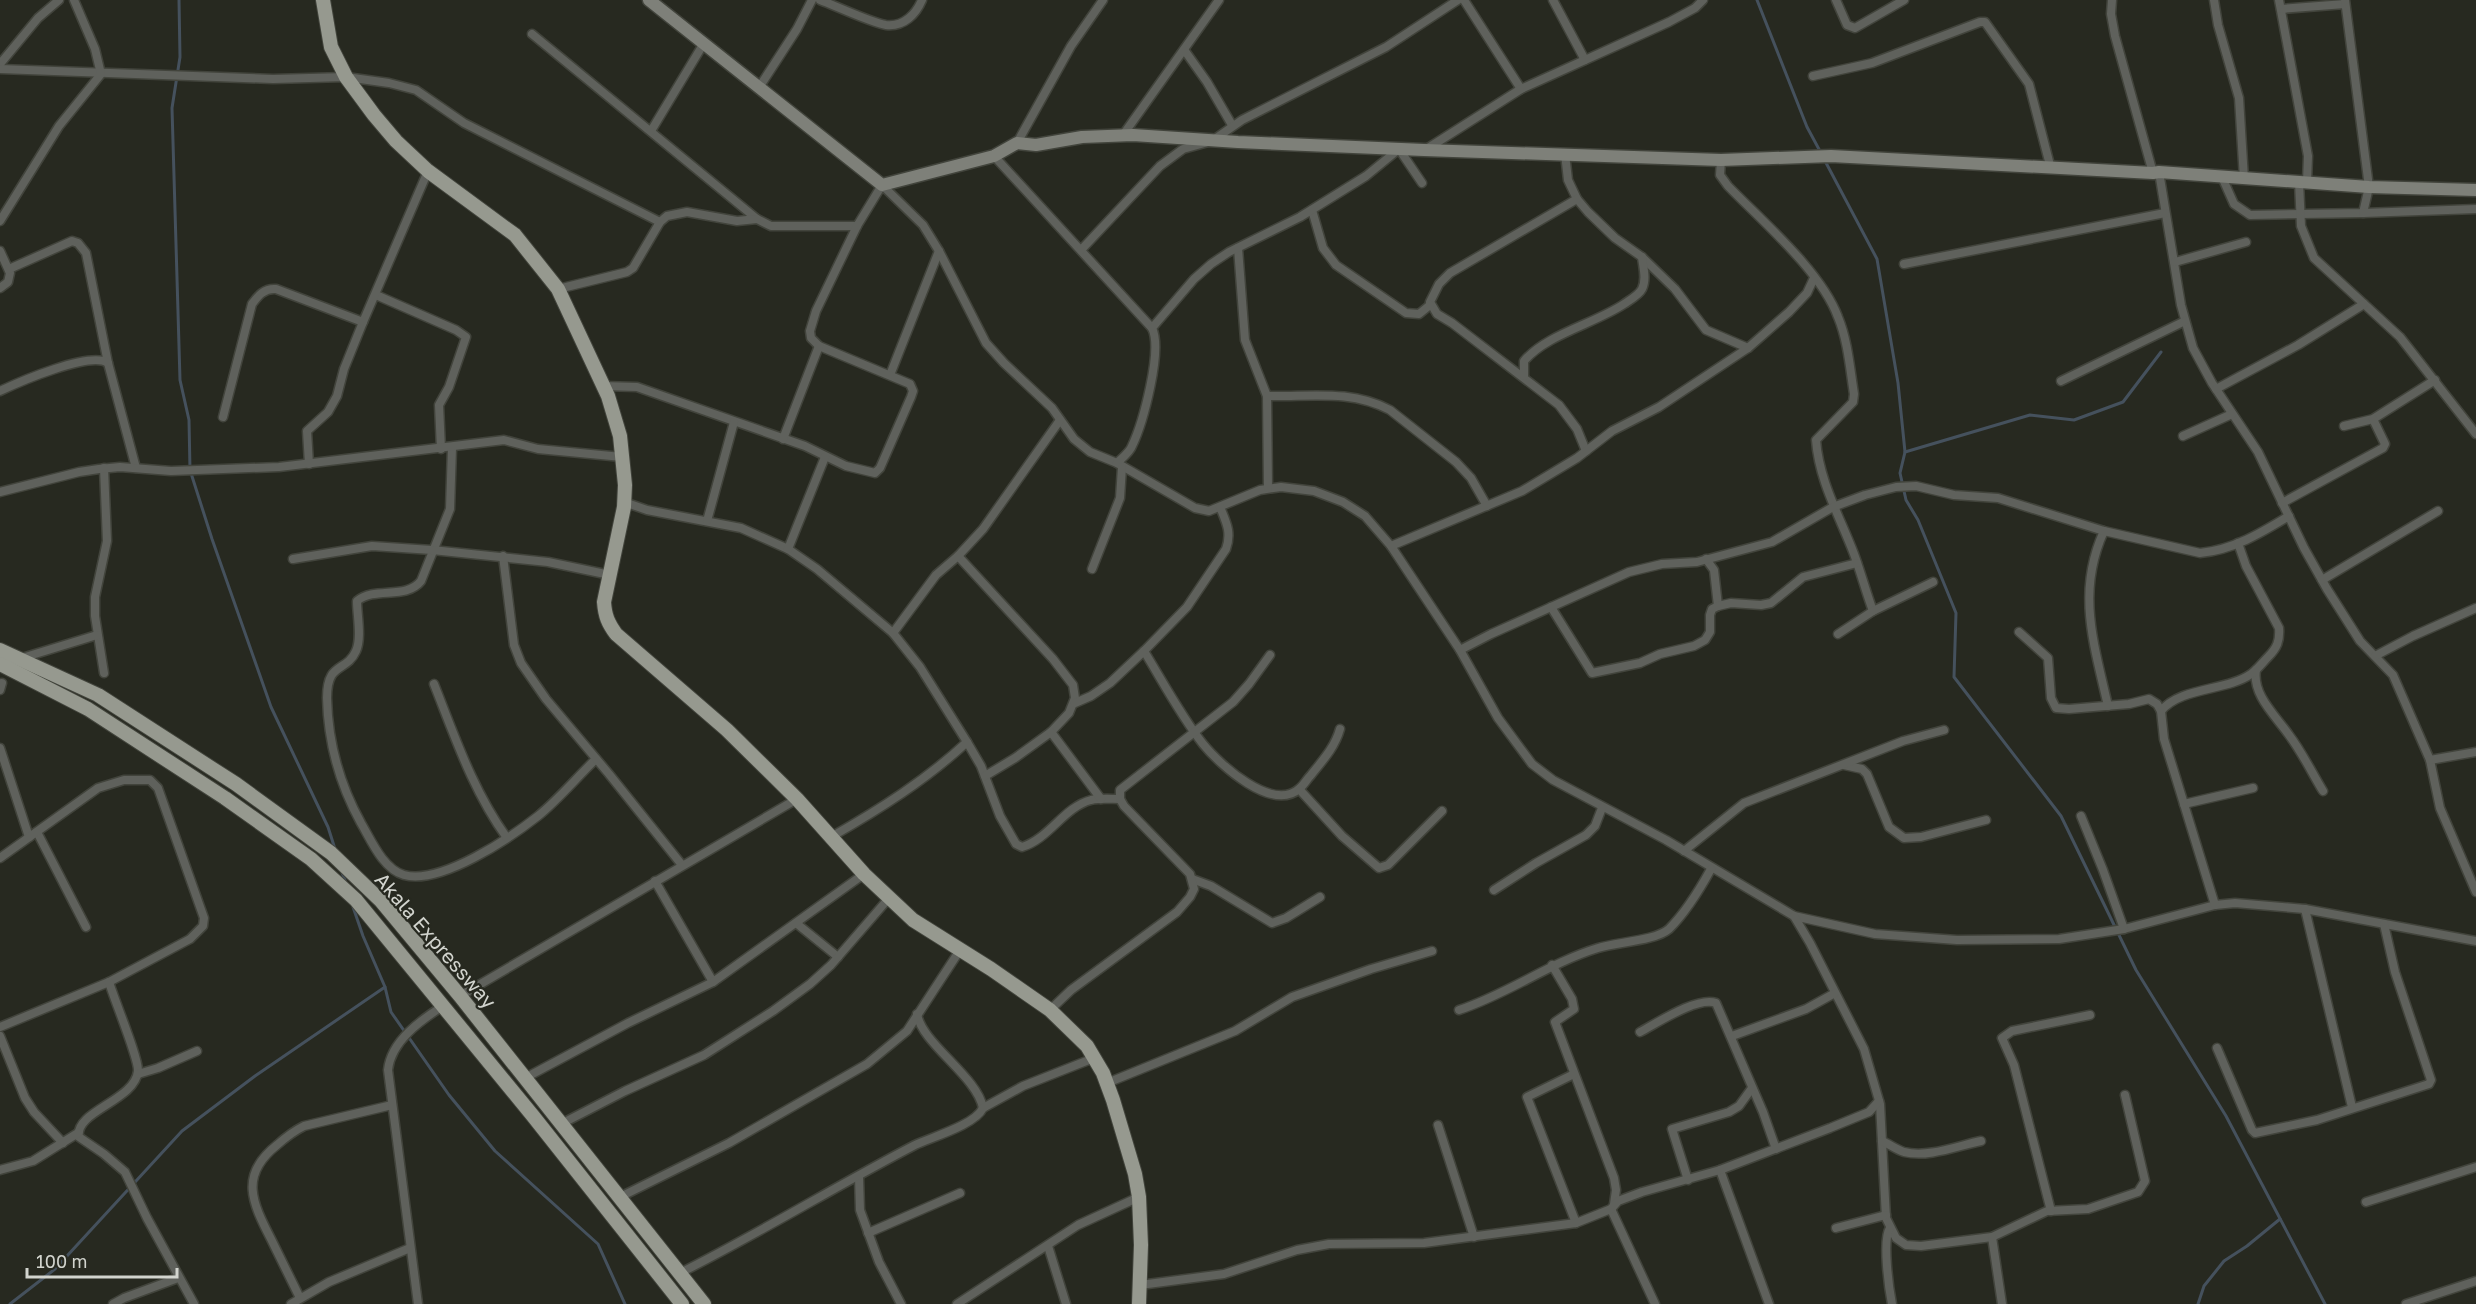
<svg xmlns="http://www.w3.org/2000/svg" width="2476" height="1304" font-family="'Golos Text',sans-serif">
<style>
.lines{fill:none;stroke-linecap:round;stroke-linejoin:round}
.stream{stroke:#45515d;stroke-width:3}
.street-casing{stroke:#42443c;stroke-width:11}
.secondary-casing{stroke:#42443c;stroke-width:15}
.primary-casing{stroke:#42443c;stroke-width:16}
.street{stroke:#5f615c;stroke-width:8}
.secondary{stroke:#7e8079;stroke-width:12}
.primary{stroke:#96998f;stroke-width:14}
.labels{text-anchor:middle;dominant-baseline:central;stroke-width:4.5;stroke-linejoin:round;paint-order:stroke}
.street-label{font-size:20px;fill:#d2d4ce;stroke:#272920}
</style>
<rect width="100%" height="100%" fill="#272920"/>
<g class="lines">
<g class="stream">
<path d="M179,0L180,57L172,108L180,380L189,420L190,470L212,539L271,707L328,827L335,849"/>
<path d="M1757,0L1807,127L1821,153"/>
<path d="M1824,159L1877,259L1898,383L1905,452L1900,473L1906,500L1918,520L1956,613L1954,677L2061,816L2136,970L2226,1116L2325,1304"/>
<path d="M1905,452L2030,415L2074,420L2123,402L2161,352"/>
<path d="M341,870L346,883"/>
<path d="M352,904L363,936L385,987L391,1012L449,1095L495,1151L598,1244L625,1304"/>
<path d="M10,1304L55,1269L182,1131L255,1076L385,987"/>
<path d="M2198,1304L2204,1286L2224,1261L2247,1246L2280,1219"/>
</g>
<g class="street-casing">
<g id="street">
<path d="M820,0C836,6 872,23 886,25C904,27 916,14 922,0"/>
<path d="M1464,0L1521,89"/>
<path d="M1553,0L1585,60"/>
<path d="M1836,0L1847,25L1855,28L1904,0"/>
<path d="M2112,0L2111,14L2115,36L2153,173"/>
<path d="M2214,0L2218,25L2239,98L2244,179"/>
<path d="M2279,0L2308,156L2307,182"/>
<path d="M2281,9L2345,4"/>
<path d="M532,34L757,219L771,226H857"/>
<path d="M1185,51L1207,82L1232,125"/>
<path d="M0,64L38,18L59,0"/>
<path d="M0,69L273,79L346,77L389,83L416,90L464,123L660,222"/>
<path d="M1813,76L1872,63L1980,22H1985L2029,84L2051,169"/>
<path d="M760,86L797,29L812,0"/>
<path d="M651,131L704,43"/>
<path d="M1123,135L1219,0"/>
<path d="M1017,143L1071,46L1103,0"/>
<path d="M1425,150L1521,89L1669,22L1695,8L1703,0"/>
<path d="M1565,154L1568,180L1577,199L1588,212L1615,238L1642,257L1675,289L1706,330L1748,348"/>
<path d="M994,156L1152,328"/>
<path d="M1721,160L1720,175L1728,186C1762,221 1821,271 1838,317C1848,341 1850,369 1854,394L1853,402L1816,440C1819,481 1840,517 1854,554C1861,573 1866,592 1873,611"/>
<path d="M2159,172L2181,305L2193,348L2212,383L2258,452L2304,548L2327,589L2360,641L2393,675L2430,760L2440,808L2476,892"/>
<path d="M2222,177L2234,204L2250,215L2363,213L2369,187L2345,0"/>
<path d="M2299,182L2301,226L2314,258L2400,337L2476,434"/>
<path d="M1577,199L1450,273L1439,284L1430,302L1437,314L1452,323L1559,405L1577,429L1586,451"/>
<path d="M1312,210L1323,248L1336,265L1406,313L1419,314L1430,305"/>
<path d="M2363,213L2476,209"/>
<path d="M0,221L59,126L101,74L95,49L74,0"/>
<path d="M1238,248L1245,340L1267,396"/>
<path d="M1081,250L1160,166L1183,149L1212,141L1242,120L1386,47L1458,0"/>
<path d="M0,251L10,273L8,282L0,288"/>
<path d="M2175,262L2246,242"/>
<path d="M1904,264L2165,213"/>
<path d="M9,269L72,241L78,243L86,253L108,363L136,468"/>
<path d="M558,289L627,272L633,268L660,222L667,216L687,212L737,221L757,219"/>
<path d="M376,295L456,330L466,337L449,387L439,405L441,449"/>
<path d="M890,375L939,251"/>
<path d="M1524,376V361C1547,334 1594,324 1624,304C1630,300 1639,295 1642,289C1647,279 1643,267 1642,257"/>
<path d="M2061,381L2185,321"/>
<path d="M603,386L637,387L805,446L846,466L875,473L880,468L911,397L913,391L910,384L819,346L811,338L810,331L816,311L857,226L882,185L923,225L939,251L986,343L1004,363L1052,408L1074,439L1090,452L1117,463L1195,508L1209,511L1260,490L1281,487L1314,491L1343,502L1365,516L1391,546L1460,650L1498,718L1532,764L1553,780L1666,840L1794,916L1875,934L1957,940L2059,939L2124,929L2215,905L2235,903L2305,909L2476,941"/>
<path d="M2216,389L2298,345L2364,304"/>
<path d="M0,391C19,382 90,351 108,363"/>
<path d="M223,417L252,304C258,296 264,288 276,289L363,322"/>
<path d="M2344,426L2373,419L2435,380"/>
<path d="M2183,436L2232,414"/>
<path d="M783,439L819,346"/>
<path d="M452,448L450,509L421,581C406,600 375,586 357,601C357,615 362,638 356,651C346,673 327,661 327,698C328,742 340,785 361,823C371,840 383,869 404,875C441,885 510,838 538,816C559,799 577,777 596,759"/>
<path d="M1117,463C1122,458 1130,452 1132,446C1143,423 1163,350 1152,328L1194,279L1211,264L1229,252L1300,217L1366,176L1399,149L1422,183"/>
<path d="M309,464L307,431L328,412L337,396L344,369L363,322L428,171"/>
<path d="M104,468L107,541L95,597V616L104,673"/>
<path d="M1268,488L1267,396C1310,397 1350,389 1390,410L1456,462L1471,478L1487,506"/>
<path d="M0,492L79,472L99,469L120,467L171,471L279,467L504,440L538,449L622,457"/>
<path d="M624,502L647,510L741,528L788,549L817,569L893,633L920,667L967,742L981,766L1000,816L1016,844L1022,847C1049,839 1064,807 1091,800C1100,798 1110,799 1120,799"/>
<path d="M2282,503L2383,448L2385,444L2373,419"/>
<path d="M707,521L734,422"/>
<path d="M2104,531C2076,592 2094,644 2108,706"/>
<path d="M1391,546L1522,491L1577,458L1612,431L1659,407L1748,348L1789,312L1807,293L1814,278"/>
<path d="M788,549L825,457"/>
<path d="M503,556L514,645L521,663L546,699L609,774L682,865"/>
<path d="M958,556L1053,659L1073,685L1075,698L1069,713L1051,732L1015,758L985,776"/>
<path d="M293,559L372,546L432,550L548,562L610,575"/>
<path d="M1706,559L1714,570L1718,606"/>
<path d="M1092,569L1120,498L1122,467"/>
<path d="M2322,580L2438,511"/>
<path d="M1551,607L1592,673L1640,663L1660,654L1694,646L1705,640L1710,632V615L1712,609L1718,606L1731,603L1761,605L1771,603L1803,577L1857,563"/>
<path d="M2019,632L2048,658L2051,698L2056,708L2069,709L2129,704L2149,699L2157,704L2161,711"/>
<path d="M893,633L936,575L958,556L983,529L1060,420"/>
<path d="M1838,634L1873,611L1933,582"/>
<path d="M1460,650L1491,634L1629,572L1662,564L1697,562L1772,542L1833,507L1865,495L1896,487L1916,486L1954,495L1998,498L2104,531L2200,553C2233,550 2261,533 2289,516"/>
<path d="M1144,651C1163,682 1181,716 1203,744C1220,765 1272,812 1299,789C1304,785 1307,779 1311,775C1323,760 1335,747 1340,729"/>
<path d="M2375,656L2413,636L2476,608"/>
<path d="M22,658L97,635"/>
<path d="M2256,670C2252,695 2276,716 2289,735C2302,752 2312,773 2323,791"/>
<path d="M434,684C455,737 473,791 507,838"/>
<path d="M0,690L2,683"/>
<path d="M1075,703L1091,696L1110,683L1144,651L1187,607L1226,549C1232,532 1226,522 1220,507"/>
<path d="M1051,732L1101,799"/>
<path d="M0,748L29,837"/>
<path d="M2430,760L2476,752"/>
<path d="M1844,765L1862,769L1867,774L1889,827L1904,838L1921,837L1986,820"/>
<path d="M1299,789L1342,836L1379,868L1388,865L1442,811"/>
<path d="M2184,804L2253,788"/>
<path d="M2081,816L2103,870L2124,929"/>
<path d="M37,832L86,927"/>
<path d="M831,837C880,809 926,780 967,742"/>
<path d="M1684,851L1744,803L1903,741L1944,730"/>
<path d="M0,858L98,788L124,780H150L158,788L204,918L203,926L190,939L109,982L0,1027"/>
<path d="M1192,879L1211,886L1272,923L1286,918L1320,897"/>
<path d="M655,881L713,982"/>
<path d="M1494,890L1536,863L1586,835L1595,826L1602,808"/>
<path d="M2215,905L2164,739L2161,711C2180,687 2227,691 2251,674C2257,670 2263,662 2268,657C2277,648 2280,641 2279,628L2246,566L2238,543"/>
<path d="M2305,909L2352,1107"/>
<path d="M1794,916L1810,943L1864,1049L1880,1104L1886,1218L1896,1238L1906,1245L1921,1246L1992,1237L2047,1211L2088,1209L2138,1192L2145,1181L2125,1095"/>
<path d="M796,923L838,957"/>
<path d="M1552,965L1572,999L1574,1009L1555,1022L1614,1178L1616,1190L1614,1204"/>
<path d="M109,982C114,999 139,1059 138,1071C135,1101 74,1111 79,1137L104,1154L125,1172L147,1218L194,1304"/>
<path d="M460,996L797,799"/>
<path d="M1050,1010L1071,990L1177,912L1190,897L1194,889L1190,874L1124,806L1120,799V790L1233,702L1249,684L1270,655"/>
<path d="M1459,1010C1508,994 1549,963 1598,948C1617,942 1655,941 1669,929C1686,912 1700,889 1711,869"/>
<path d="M917,1014C922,1044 977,1076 983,1108"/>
<path d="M1640,1032C1657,1023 1698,996 1716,1003L1763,1112L1776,1149"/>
<path d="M0,1036L25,1098L34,1112L63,1143"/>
<path d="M1732,1036L1806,1009L1835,993"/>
<path d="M2217,1048L2252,1130L2255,1133L2317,1120L2429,1084L2431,1080L2395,972L2384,924"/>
<path d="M138,1074L158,1068L197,1051"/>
<path d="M1574,1074L1527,1097L1576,1223"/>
<path d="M525,1078L628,1023L713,982L864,874"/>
<path d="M1107,1083L1235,1031L1292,997L1371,969L1432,951"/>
<path d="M561,1124L625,1091L704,1055L773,1011L810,984L831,965L889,898"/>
<path d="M1438,1125L1474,1237"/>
<path d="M1882,1141C1889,1144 1897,1150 1904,1152C1928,1158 1957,1146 1981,1141"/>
<path d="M0,1170L33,1161L78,1133"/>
<path d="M1720,1170L1769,1304"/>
<path d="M859,1177L860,1210L879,1262L901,1304"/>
<path d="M1688,1180L1672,1129L1729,1112L1739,1106L1752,1088"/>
<path d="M620,1197L729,1143L867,1064L907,1031L960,950"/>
<path d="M2366,1202L2476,1167"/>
<path d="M1611,1209L1655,1304"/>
<path d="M2051,1211L2014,1065L2002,1038L2012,1031L2090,1015"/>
<path d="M1836,1228L1886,1215"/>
<path d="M1890,1228C1882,1239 1889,1289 1892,1304"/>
<path d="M868,1233L960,1193"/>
<path d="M1992,1237L2002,1304"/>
<path d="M1048,1246L1066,1304"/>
<path d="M680,1273C760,1233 836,1186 915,1145C932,1137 975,1125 983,1108L1023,1086L1094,1058"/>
<path d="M1140,1285L1224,1274L1297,1250L1329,1244L1424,1243L1576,1223L1611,1209L1618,1201L1642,1192L1720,1170L1830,1128L1869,1112L1879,1101"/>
<path d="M300,1298C290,1278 281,1259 271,1239C252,1202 239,1175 277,1145C286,1137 294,1131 304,1126L392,1105"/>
<path d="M113,1304L124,1298L178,1278"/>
<path d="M291,1304L329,1282L410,1248"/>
<path d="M418,1304L388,1070C391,1041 421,1020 443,1006"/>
<path d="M957,1304L1078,1225L1139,1197"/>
<path d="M2406,1304L2476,1281"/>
</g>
</g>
<g class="secondary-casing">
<path id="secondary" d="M649,0L882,185L994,156L1017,143L1036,145L1082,137L1133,135L1238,142L1424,150L1721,160L1831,156L2153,173L2159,172L2369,187L2476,190"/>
</g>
<g class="primary-casing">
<g id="primary">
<path d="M323,0L331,47L346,77L374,115L396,141L428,171L515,235L558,289L608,396L620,436L625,485L624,507L604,602C605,616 608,623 616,634L727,730L797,799L864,874L913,920L991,969L1050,1010L1087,1046L1103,1073L1113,1100L1135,1174L1139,1197L1141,1245L1139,1304"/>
<path d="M0,650L98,695L236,784L331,853L381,901L460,996L704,1304"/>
<path d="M0,664L88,709L225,798L311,859L356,900L533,1116L682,1304"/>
</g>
</g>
<use href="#street" class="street"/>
<use href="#secondary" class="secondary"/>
<use href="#primary" class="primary"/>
</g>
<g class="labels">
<g class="street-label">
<text transform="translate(436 940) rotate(49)">Akala Expressway</text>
</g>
</g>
<path d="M27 1268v9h150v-9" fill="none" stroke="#d2d4ce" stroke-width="3"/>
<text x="36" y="1268" font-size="18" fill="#d2d4ce" stroke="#272920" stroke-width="4.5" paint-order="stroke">100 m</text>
</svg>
